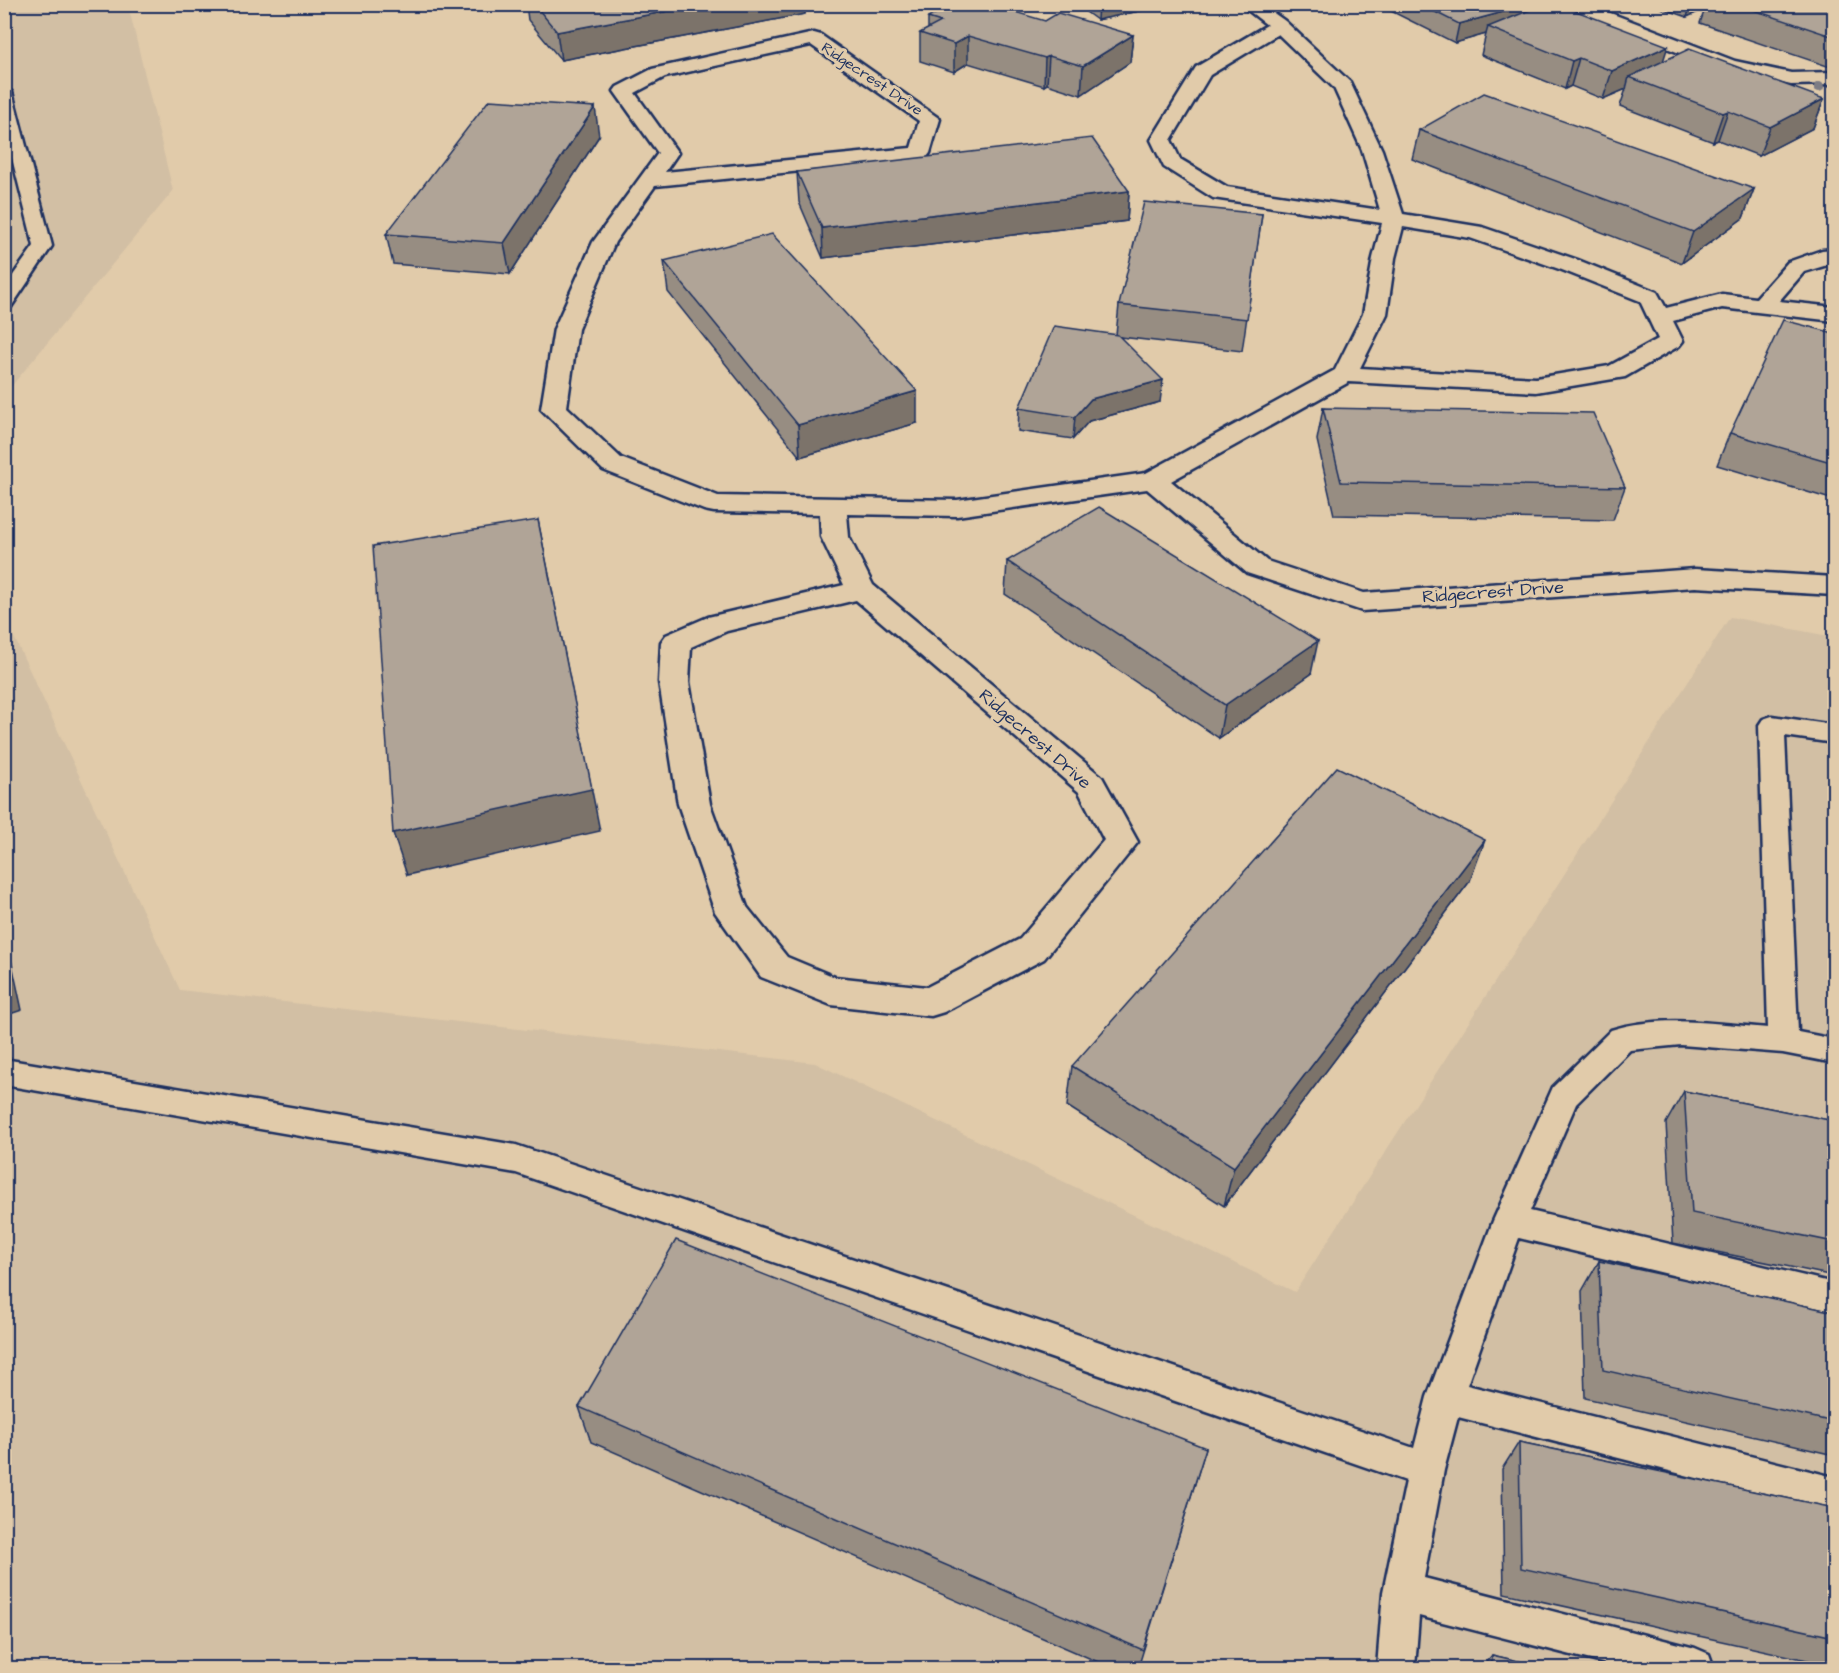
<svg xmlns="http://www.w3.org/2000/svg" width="1839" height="1673" font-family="'Architects Daughter',sans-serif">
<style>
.built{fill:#d2bfa4}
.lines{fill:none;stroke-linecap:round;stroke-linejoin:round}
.lane-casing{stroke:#1b2f5e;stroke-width:5}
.street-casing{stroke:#1b2f5e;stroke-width:5}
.lane{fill:#e1cbaa;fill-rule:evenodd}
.street{fill:#e1cbaa;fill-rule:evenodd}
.tree{fill:#7d7c84}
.wall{fill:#978d82;stroke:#1b2f5e;stroke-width:1.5}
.shaded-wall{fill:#7b736a;stroke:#1b2f5e;stroke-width:1.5}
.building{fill:#b0a497;stroke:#1b2f5e;stroke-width:1.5}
.labels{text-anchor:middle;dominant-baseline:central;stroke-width:6;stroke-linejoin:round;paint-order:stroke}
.far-street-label{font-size:15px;fill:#1b2f5e;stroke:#e1cbaa}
.street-label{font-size:18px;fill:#1b2f5e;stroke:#e1cbaa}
</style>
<rect width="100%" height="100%" fill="#e1cbaa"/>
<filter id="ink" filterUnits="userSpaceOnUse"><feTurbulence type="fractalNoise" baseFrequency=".0167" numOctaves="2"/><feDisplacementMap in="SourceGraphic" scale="12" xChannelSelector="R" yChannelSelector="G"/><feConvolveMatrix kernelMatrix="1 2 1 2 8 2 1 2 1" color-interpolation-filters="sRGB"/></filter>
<g filter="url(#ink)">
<g class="built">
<path d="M5,5H128L173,191L5,394Z"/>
<path d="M4,616L180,990L815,1063L1295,1292L1730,617L1834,637V1668H5Z"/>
</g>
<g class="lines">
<g class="lane-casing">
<g id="lane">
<path d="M4,87L12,92L52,246L11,307L4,309V288L34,246L4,126Z"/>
<path d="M1772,716L1834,725V743L1785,736L1798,1032L1834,1039V1063L1783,1053L1681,1045L1630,1050L1576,1104L1530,1211L1834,1283V1314L1519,1238L1467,1385L1834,1477V1513L1458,1417L1444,1470L1424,1578L1695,1648L1709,1654L1714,1668H1622L1419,1616L1415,1668H1377L1383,1592L1406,1481L516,1173L4,1085V1059L516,1145L1414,1448L1427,1397L1493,1221L1549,1096L1553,1087L1611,1030C1661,1014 1717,1024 1768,1028L1759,725L1763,719Z"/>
</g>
</g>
<g class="street-casing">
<g id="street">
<path d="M1240,4H1261L1285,21L1350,82L1382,150L1403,214L1482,227L1578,260L1657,292L1666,308L1722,294L1756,298L1788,262L1822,250L1834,249V263L1804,272L1779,301L1834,307V321L1722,308L1673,321L1683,341L1679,346L1625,377L1536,392L1349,382L1171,481L1267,561L1364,593L1695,569L1834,577V595L1695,587L1362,611L1247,573L1147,489L957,516L847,514L849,537L873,585L1102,777L1138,842L1044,959L944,1012L931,1016L831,1005L761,977L715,912L678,804L659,682L661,642L666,635L708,617L844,585L821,537L820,514L714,512L704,510L603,470L541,409L554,329L593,242L658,153L614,91L617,87L652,69L814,33L821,35L940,119L930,153L927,157L920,159L655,186L615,242L578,329L567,407L621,458L718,496L957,500L1146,473L1335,370L1363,314L1373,258L1382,223L1213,198L1164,167L1151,140L1196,67L1267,25ZM1278,34L1334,88L1362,150L1380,210L1227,187L1180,159L1171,140L1210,75ZM811,45L919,121L911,148L665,172L678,153L635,93L665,77ZM1403,227L1470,238L1562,270L1640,301L1658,339L1609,366L1536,378L1360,368L1387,314L1395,258ZM856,600L1079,792L1104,840L1020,939L927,987L835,977L787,957L747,907L710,804L689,682L691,647L727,631Z"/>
<path d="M1561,4H1587L1735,61L1791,73L1834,72V84L1791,85L1723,70L1564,8Z"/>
</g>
</g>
<use href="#lane" class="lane"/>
<use href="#street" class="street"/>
</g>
<circle class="tree" cx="1819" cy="87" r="5"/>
<g class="wall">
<path d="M526,4H805V14L561,60L528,20Z"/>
<path d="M1075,4H1163V6L1097,20Z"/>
<path d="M1377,4H1529L1528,11L1663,62L1824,99L1813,128L1759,156L1718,140L1713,142L1620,106L1626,89L1603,99L1571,86L1565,89L1481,55L1486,34L1455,43Z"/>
<path d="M1650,4H1834V64L1830,67L1700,23L1705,9L1687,17Z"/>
<path d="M928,18L1045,21L1133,35L1130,62L1081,95L1047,84L1044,86L968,63L954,72L920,61V33L928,29Z"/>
<path d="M1419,130L1754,189L1743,218L1682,263L1412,159Z"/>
<path d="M599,136L510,274L393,264L386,234Z"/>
<path d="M797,172L1129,191L1127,221L823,258L799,202Z"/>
<path d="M1262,214L1242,351L1120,337L1160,402L1089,421L1073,439L1018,431L1019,408L1116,335L1119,305Z"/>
<path d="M664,261L917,423L800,457L668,292Z"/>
<path d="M1834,333V500L1717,465L1730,433Z"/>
<path d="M1323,408L1625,487L1613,520L1334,515L1317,440Z"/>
<path d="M1007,561L1311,674L1219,738L1005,594Z"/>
<path d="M1470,881L1224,1206L1067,1106L1072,1066Z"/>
<path d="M1684,1091L1834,1121V1276L1673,1243L1666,1123Z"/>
<path d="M1599,1261L1834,1312V1455L1585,1398L1582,1291Z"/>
<path d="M579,1407L1206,1448L1138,1668H1112L591,1442Z"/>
<path d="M1519,1442L1834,1508V1666L1504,1593L1502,1469Z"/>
<path d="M1492,1655L1548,1668H1481Z"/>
</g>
<g class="shaded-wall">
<path d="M706,4H805V14L561,60L557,32Z"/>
<path d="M1098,4H1163V6L1097,20Z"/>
<path d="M1691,4H1706L1705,9L1687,17Z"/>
<path d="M1529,5L1524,24L1488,27L1486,34L1455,43L1459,24Z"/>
<path d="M1133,35L1130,62L1081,95L1083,66Z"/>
<path d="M968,36V63L954,72V44Z"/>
<path d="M1668,46L1659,74L1629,77L1626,89L1603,99L1612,71Z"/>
<path d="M1834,54V64L1830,67Z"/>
<path d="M1049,56L1047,84L1044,86L1045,58Z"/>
<path d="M1579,58L1571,86L1565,89L1572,61Z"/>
<path d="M1824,99L1813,128L1759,156L1770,127Z"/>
<path d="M595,107L599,136L510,274L504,243Z"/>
<path d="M1728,111L1718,140L1713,142L1723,113Z"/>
<path d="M1754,189L1743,218L1682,263L1693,232Z"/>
<path d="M1129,191L1127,221L823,258L822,228Z"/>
<path d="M4,272L7,283L4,284Z"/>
<path d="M1163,380L1160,402L1089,421L1073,439L1075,417L1091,399Z"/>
<path d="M917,391V423L800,457L798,425Z"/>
<path d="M538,520L600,831L407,875L393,833Z"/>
<path d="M1318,641L1311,674L1219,738L1225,705Z"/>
<path d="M1485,840L1470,881L1224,1206L1234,1167Z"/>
<path d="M4,927L22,1010L4,1016Z"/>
</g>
<g class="building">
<path d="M534,4H706L557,32Z"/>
<path d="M952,4H988L1045,21L1058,13L1133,35L1083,66L1049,56L1045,58L968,36L954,44L920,33L941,22L928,18Z"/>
<path d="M1419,4H1529V5L1459,24Z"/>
<path d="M1545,4H1558L1668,46L1612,71L1579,58L1572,61L1488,27Z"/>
<path d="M1736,4H1834V37Z"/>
<path d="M1689,49L1824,99L1770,127L1728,111L1723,113L1629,77Z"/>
<path d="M1484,93L1754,189L1693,232L1419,130Z"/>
<path d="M489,100L595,107L504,243L386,234Z"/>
<path d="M1092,138L1129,191L822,228L797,172Z"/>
<path d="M1144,202L1262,214L1247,319L1119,305Z"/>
<path d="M772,234L917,391L798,425L664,261Z"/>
<path d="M1783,320L1834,333V463L1730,433Z"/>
<path d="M1054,326L1118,335L1163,380L1091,399L1075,417L1019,408Z"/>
<path d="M1323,408L1593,413L1625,487L1341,482Z"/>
<path d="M1099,507L1318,641L1225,705L1007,561Z"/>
<path d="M538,520L592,789L393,833L373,546Z"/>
<path d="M1337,767L1485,840L1234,1167L1072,1066Z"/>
<path d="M1684,1091L1834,1121V1242L1692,1213Z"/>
<path d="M676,1240L1206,1448L1143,1650L579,1407Z"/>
<path d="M1599,1261L1834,1312V1422L1603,1370Z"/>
<path d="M1519,1442L1834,1508V1637L1521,1568Z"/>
<path d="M1492,1655L1548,1668H1492Z"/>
</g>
</g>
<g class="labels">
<g class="far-street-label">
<text transform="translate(872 79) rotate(34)">Ridgecrest Drive</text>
</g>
<g class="street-label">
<text transform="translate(1493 592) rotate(-4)">Ridgecrest Drive</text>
<text transform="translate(1035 739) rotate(41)">Ridgecrest Drive</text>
</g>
</g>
<rect width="1839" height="1673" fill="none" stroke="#e1cbaa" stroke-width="24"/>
<rect x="12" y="12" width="1815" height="1649" fill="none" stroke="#1b2f5e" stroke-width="2" filter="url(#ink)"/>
</svg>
